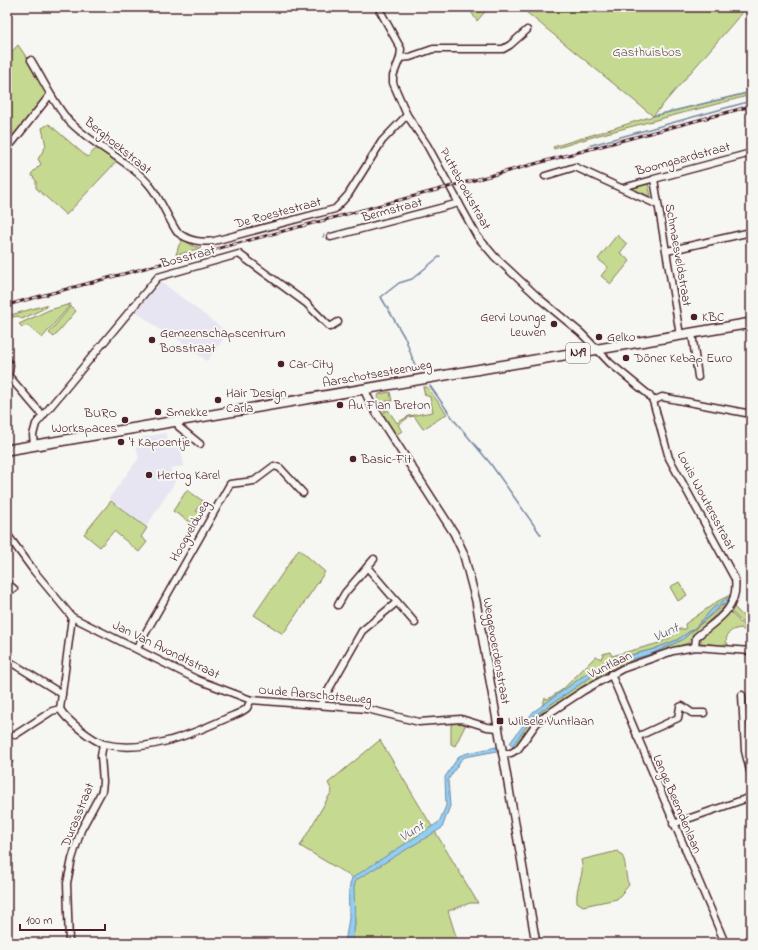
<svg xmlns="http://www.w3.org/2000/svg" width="758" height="950" font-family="'Indie Flower',sans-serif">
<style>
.built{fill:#e6e5f1}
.green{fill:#c5da90;stroke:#887c5e}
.water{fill:#92cef2;stroke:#7588a2}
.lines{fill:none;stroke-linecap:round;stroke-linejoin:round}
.stream{stroke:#7588a2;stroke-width:1.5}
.pedestrian-casing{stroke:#4a1f2b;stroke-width:8}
.minor-casing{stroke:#4a1f2b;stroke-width:9}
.tertiary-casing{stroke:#4a1f2b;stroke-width:10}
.primary-casing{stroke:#4a1f2b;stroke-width:12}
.pedestrian{stroke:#f6f6f2;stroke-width:4.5}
.minor{stroke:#f6f6f2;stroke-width:6}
.tertiary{stroke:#f6f6f2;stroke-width:7}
.primary{stroke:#f6f6f2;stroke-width:9}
.rail-casing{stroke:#4a1f2b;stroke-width:3}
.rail{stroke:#f6f6f2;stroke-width:1.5;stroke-dasharray:4.5;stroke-linecap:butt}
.poi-dot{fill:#4a1f2b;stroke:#f6f6f2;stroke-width:1.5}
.labels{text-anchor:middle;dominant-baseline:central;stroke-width:4;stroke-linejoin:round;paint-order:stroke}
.shield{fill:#f6f6f2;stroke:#7e6067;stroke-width:1}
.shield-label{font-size:12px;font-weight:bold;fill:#4a1f2b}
.park-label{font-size:13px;fill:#694e44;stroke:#f6f6f2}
.street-label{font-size:13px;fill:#4a1f2b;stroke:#f6f6f2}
.poi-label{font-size:13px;fill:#4a1f2b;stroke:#f6f6f2;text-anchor:start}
.water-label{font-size:14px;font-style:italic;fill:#605467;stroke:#f6f6f2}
</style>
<rect width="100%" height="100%" fill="#f6f6f2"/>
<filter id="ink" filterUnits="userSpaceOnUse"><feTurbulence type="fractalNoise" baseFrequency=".025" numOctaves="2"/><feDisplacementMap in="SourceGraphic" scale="8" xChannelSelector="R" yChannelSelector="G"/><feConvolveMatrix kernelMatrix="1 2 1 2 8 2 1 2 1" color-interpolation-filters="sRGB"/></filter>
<g filter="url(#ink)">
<g class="built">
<path d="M159,280L228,333L207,361L168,332L164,333L136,311Z"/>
<path d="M166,433L168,445L180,443L184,466L170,468L175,482L146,527L109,498L139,458L136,447L140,446L139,438Z"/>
</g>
<g class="green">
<path d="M468,7H489L477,21Z"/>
<path d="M520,7H747L653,116L751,92V95L599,135L554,149L553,147L653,116Z"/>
<path d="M18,45L40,77L47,94L7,143V57Z"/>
<path d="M49,124L87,157L98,147L117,161L66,215L36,188V181L31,174L41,164L38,159L46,146L42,128Z"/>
<path d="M648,183L651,197L632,188V187Z"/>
<path d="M617,235L627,244L620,253L630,261L611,284L601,276L608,267L598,259Z"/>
<path d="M183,239L193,246L201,248L176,255L179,245Z"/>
<path d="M71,304L42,338L27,325L22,327L19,324L49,310Z"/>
<path d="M46,305L47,307L22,319L18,316L7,318V316Z"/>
<path d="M71,306L76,311L54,337L49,333Z"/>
<path d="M423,387H427L447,414L423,429L414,416L409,417L398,425L402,431L396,435L383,414L388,410L397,423L409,416L433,412L430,397L425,395Z"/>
<path d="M390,392L392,401H386L387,409L382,413L376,402L379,394Z"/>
<path d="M187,490L203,501L196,511L201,513L193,524L173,511Z"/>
<path d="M111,501L147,528L141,537L147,542L139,552L114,531L100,547L84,534Z"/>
<path d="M299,549L325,572L283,634L254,615Z"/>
<path d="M679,582L687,595L678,601L670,587Z"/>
<path d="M730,595V598L713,608L696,627L677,640L654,649L615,659L593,669L542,706L545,698L548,699L562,690L596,656L601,659L603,654L610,652L612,656L659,643L670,638L679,629H686L685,624L718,601Z"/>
<path d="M723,605L725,606L696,633L688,643L620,665L599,676L563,699L533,721L514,747L512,746L534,716L605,667L651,654L682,640Z"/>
<path d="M734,607L751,624V631L731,611Z"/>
<path d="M730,612L751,633V636L741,628C732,629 727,632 726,641L729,646L701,643V639Z"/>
<path d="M458,723L466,724L455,746L451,744V724Z"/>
<path d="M380,740L478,903H470L448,911L458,943H352L355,924L352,887L355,879L300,846L332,791L328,783Z"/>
<path d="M618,851C629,860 623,873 629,885L617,899L583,906L577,902C575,885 586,875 581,860Z"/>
</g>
<g class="water">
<path d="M727,598H730L727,603L720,606L682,640L651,654L605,667L534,716L514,744L512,746L510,743L533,712L593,669L609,661L654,649L677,640L696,627L713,608Z"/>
<path d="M496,747L497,751L465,757L461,760L448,780L450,806L442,828L356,880L354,887L355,924L352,943H345C346,935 348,926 349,918C349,904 347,891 352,878L439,822L446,806L445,777L459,756L468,753Z"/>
</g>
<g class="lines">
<g class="stream">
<path d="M653,116L751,92"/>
<path d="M588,146L751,101"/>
<path d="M387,218L438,205"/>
<path d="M332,233L383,219"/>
<path d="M323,237L324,235"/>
<path d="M419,370L414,363L406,340L381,297L399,283L412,279L440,256"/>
<path d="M430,386L454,420L490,463L541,535"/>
<path d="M7,770L13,761"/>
</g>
<g class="pedestrian-casing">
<path id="pedestrian" d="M621,188L654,179"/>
</g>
<g class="minor-casing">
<g id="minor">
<path d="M378,7L401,49L400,58L393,76V83L407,115L427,145L477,236L495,257L540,299L581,333L610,363L649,395L653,401L669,458L735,579C739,609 717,620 696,637L695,647"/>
<path d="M400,58L410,57L433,49H503L510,45L527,30"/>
<path d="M31,60C43,80 53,102 68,120C92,146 130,160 151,187C161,200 168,218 177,232C187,240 201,243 214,241L335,209L348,195L382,141L407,115"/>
<path d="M7,145L12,143L50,95"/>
<path d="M545,176L575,167L658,205"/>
<path d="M331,237L459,203"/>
<path d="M667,251L751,232"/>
<path d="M692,333L698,377"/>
<path d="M680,335L654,179L751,153"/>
<path d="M7,361L10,365L9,372L7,373"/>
<path d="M7,374L43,416"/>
<path d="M653,401L662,397L751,414"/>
<path d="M177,421L179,427L200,444"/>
<path d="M34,445L33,435L36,424L158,277L239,254L306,303L330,327L338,322"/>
<path d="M7,534L34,571L72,617L198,680L251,700"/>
<path d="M367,567L415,623"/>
<path d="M7,583L14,589"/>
<path d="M338,605L345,593L374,559"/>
<path d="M137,648L230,484L254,481L274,466L280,468L303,493"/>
<path d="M7,660L62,694"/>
<path d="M611,674L725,943"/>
<path d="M742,695L745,751L751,775"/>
<path d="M320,705L362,631L397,602"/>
<path d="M60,709C66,720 92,740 104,744C144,754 190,735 225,719C231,716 242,713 247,708C248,706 250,702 251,700L367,709L419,722L461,719L487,727L498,728"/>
<path d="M60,709L72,617"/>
<path d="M15,735L52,711L60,709"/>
<path d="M637,737L678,718L680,707L682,706L692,713H704"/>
<path d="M502,754L511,753L518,749L536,724L542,718L583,691L622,669L673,651L695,647L751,651"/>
<path d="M673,824L751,797"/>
<path d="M69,943L67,883L72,859L81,830L102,791L103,782L101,756L103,744"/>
</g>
</g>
<g class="tertiary-casing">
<path id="tertiary" d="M364,389L371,404L454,533L463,552L476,601L536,943"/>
</g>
<g class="primary-casing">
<path id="primary" d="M7,450L751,323"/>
</g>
<use href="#pedestrian" class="pedestrian"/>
<use href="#minor" class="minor"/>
<use href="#tertiary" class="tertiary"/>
<use href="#primary" class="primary"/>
<g class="rail-casing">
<path id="rail" d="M7,305L751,106"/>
</g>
<use href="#rail" class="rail"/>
</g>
</g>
<g class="poi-dot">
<circle cx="694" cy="317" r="4"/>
<circle cx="554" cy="324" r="4"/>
<circle cx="599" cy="337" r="4"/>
<circle cx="152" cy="340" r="4"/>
<circle cx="626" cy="358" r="4"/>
<circle cx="281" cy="364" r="4"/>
<circle cx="218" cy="400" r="4"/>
<circle cx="340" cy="405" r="4"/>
<circle cx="158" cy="412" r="4"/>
<circle cx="125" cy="420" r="4"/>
<circle cx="121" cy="442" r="4"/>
<circle cx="353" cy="459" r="4"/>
<circle cx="149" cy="475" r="4"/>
<rect x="496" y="717" width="8" height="8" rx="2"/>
</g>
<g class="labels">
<rect class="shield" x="566" y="343" width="24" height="20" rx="3"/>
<g class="shield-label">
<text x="578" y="353">N19</text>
</g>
<g class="park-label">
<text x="647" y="52">Gasthuisbos</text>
</g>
<g class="street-label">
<text transform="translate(118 146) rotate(39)">Berghoekstraat</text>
<text transform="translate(683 159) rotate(-15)">Boomgaardstraat</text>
<text transform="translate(465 189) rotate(61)">Puttebroekstraat</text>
<text transform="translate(392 210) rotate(-15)">Bermstraat</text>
<text transform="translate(278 213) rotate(-15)">De Roestestraat</text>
<text transform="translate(678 255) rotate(80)">Schmaesveldstraat</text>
<text transform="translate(188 257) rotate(-15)">Bosstraat</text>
<text transform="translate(377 374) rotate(-10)">Aarschotsesteenweg</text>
<text transform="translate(706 501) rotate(62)">Louis Woutersstraat</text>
<text transform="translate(190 531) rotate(-61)">Hoogveldweg</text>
<text transform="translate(166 650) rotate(26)">Jan Van Avondtstraat</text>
<text transform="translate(496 651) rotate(80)">Weggevoerdenstraat</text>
<text transform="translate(610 665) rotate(-26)">Vuntlaan</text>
<text transform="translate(315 695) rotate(5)">Oude Aarschotseweg</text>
<text transform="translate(677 804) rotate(67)">Lange Beemdenlaan</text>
<text transform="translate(78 815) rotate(-68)">Durasstraat</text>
</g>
<g class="poi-label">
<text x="546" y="317" text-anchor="end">Gervi Lounge<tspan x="546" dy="15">Leuven</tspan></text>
<text x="702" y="317">KBC</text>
<text x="160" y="333">Gemeenschapscentrum<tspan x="160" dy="15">Bosstraat</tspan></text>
<text x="607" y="337">Gelko</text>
<text x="634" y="358">Döner Kebap Euro</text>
<text x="289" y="364">Car-City</text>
<text x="226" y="393">Hair Design<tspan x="226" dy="15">Carla</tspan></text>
<text x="348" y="405">Au Flan Breton</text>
<text x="166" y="412">Smekke</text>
<text x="117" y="413" text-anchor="end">BURO<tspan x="117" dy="15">Workspaces</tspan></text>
<text x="129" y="442">'t Kapoentje</text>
<text x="361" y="459">Basic-Fit</text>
<text x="157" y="475">Hertog Karel</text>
<text x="508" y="721">Wilsele Vuntlaan</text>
</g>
<g class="water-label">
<text transform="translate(666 633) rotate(-25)">Vunt</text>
<text transform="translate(412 832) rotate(-32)">Vunt</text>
</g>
</g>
<rect width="758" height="950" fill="none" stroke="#f6f6f2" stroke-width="24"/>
<rect x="12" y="12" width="734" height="926" fill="none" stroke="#4a1f2b" stroke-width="1.5" filter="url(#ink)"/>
<path d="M20 924v6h85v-6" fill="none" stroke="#4a1f2b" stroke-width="2"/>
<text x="26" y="924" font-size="12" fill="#4a1f2b" stroke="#f6f6f2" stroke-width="3" paint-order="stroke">100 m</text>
</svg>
